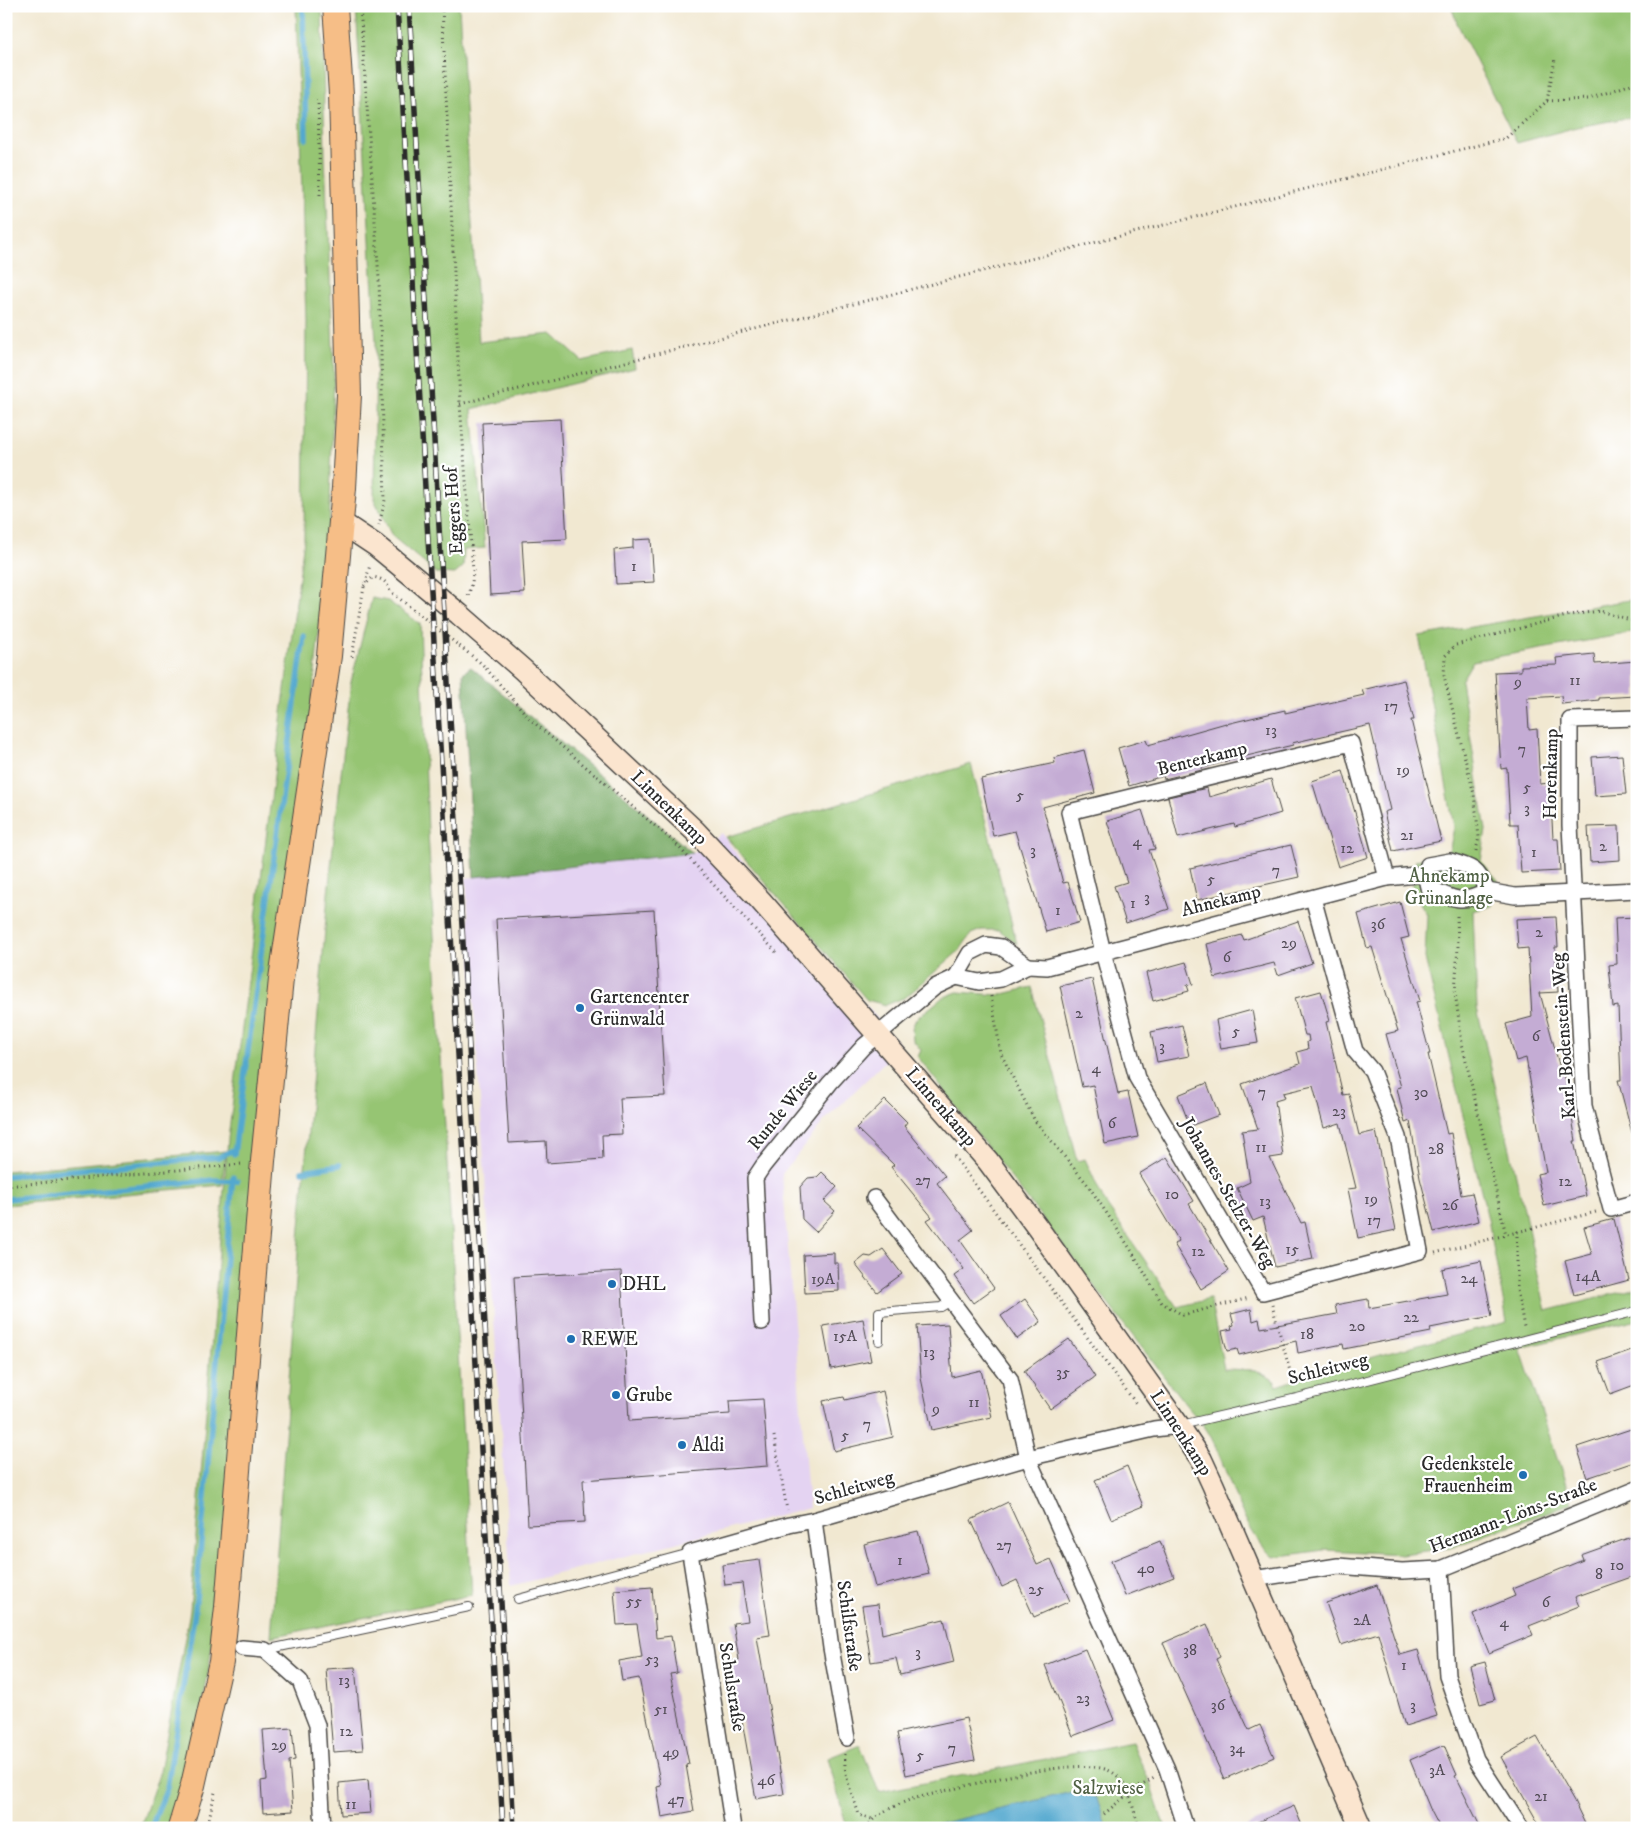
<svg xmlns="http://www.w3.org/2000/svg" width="1643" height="1834" font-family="'IM FELL DW Pica',serif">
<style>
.built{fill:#e4d3f2}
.green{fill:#96c573;stroke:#60784f}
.forest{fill:#78aa65;stroke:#526a48}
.water{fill:#53a8cf;stroke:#3f6a7d}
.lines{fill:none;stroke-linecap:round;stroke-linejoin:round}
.stream{stroke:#53a8cf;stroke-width:5.5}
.building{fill:#c4acd4}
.lane-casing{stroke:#494744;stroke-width:10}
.street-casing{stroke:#494744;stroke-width:18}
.secondary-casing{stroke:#494744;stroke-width:24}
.primary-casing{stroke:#494744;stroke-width:26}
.path{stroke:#494744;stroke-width:3;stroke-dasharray:1 4;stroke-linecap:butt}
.lane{stroke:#fff;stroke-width:8}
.street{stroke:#fff;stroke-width:15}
.secondary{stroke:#fbe5cf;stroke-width:21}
.primary{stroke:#f6be87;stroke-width:24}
.rail-casing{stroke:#2b2b2b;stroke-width:5.5}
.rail{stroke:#fff;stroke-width:4;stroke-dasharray:11;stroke-linecap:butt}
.poi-dot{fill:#1f6fb2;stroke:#fff;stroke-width:2}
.labels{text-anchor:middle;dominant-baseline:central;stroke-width:4.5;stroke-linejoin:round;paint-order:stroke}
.number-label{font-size:16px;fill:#514b55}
.street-label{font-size:19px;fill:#2b2b2b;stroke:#fff}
.park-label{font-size:19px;fill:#506144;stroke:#fff}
.poi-label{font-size:19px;fill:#2b2b2b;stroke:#fff;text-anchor:start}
</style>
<rect width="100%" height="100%" fill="#fff"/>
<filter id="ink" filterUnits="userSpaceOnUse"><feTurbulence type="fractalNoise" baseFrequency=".02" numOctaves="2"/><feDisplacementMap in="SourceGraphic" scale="10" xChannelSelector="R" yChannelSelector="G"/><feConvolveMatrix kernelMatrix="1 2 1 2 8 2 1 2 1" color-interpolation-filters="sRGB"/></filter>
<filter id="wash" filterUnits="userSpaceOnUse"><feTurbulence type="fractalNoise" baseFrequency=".0096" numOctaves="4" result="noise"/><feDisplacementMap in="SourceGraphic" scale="20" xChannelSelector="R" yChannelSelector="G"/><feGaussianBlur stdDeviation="1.12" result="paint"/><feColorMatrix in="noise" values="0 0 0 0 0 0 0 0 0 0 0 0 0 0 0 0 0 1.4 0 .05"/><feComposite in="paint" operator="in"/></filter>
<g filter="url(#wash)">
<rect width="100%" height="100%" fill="#f1e8d1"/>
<path class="built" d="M721,833L756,879L901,1046L824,1121L782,1174L809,1508L511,1586L466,878L693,853Z"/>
<g class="green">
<path d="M296,6H322L325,157L334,374L329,537L219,1592L208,1674L195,1744L168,1828H140L160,1771L190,1611L228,1139L304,539L306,321Z"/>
<path d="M356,6H459L479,342L552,334L582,361L632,350L635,368L472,409L485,548L464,550L463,567L455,574L436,573L392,536L374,499L376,342Z"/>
<path d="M1451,6H1637V116L1577,127L1517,143L1457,23Z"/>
<path d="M372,598L388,601L420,624L428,832L472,1595L271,1637L298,1251L328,894L351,682Z"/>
<path d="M1629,600H1637V632L1473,661L1461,681L1486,830L1481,861L1498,880L1492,906L1473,911L1477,1008L1524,1210L1546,1311L1637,1288V1320L1520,1348L1572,1503L1450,1548L1402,1554L1324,1550L1273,1557C1239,1526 1231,1476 1210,1435C1204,1424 1193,1414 1186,1405L918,1057L921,1050L913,1040L912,1028L916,1019L942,998L957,992L999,995L1032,987L1077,1161L1085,1159L1104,1201L1177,1307L1210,1299L1224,1369L1255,1370L1274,1380L1276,1386L1384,1354L1507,1322L1488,1219L1425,958L1427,914L1412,891L1416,860L1449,853L1454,827L1419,636Z"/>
<path d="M971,764L1017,944L999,930H981L971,934L960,950L906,997L886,1005L867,1000L726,837Z"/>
<path d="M226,1151L222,1185L6,1205V1171Z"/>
<path d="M1132,1742L1150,1783L1165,1828H847L828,1758L860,1745L879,1792Z"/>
</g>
<path class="forest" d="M471,667L693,853L474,877L463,673Z"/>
<path class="water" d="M1076,1791L1097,1798L1107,1828H922Z"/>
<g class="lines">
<g class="stream">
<path d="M303,6L306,139"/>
<path d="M234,1154L304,636"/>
<path d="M302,1171L340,1165"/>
<path d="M6,1176L219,1157L235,1149"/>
<path d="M6,1199L214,1180L237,1181"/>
<path d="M151,1828L167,1788L195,1611L233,1177"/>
</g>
</g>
<g id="blocks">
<g class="building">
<path d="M560,419L567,539L522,541L525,593L490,595L482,423Z"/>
<path d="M651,539L654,582L616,584L614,550L633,548V540Z"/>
<path d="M1594,654L1595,664L1637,661V696L1599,698V700L1562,704L1561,696L1527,698L1529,730L1537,729L1540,784L1550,783L1553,839H1558L1560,871L1521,873L1518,824H1510L1507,768L1501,769L1495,672L1521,671V666L1557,665L1556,658Z"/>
<path d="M1404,680L1414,720H1411L1441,841L1393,851L1384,812L1390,810L1370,725L1292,743L1293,745L1234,759L1202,768V770L1164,779L1163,776L1129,786L1118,748L1146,740L1148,745L1226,723V724L1285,710V713L1364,695L1362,690Z"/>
<path d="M1084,750L1095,793L1043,807L1063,883L1068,882L1080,922L1046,932L1015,831L993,836L981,779L1055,763L1054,758Z"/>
<path d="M1622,755L1626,794L1595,796L1592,757Z"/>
<path d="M1343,771L1368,857L1338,867L1312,781Z"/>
<path d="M1271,779L1281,813L1235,827L1234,824L1178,838L1168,797L1207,788L1209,797Z"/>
<path d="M1142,810L1155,849L1149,850L1169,909L1126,923L1114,886L1127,882L1107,821Z"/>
<path d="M1619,826L1620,860L1590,862L1588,827Z"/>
<path d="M1291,845L1299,877L1197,900L1190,868Z"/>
<path d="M1400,902L1409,937L1401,939L1420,1001L1416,1002L1430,1054H1428L1447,1134L1451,1133L1461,1195L1472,1193L1479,1221L1434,1232L1420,1178L1410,1121L1405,1123L1397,1088L1401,1087L1386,1034L1398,1031L1372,947L1367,948L1358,914Z"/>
<path d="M654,910L665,1096L620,1098L622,1134L602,1135L603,1159L547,1163L546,1141L509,1143L496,919Z"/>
<path d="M1556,917L1558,947H1555L1558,992L1540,993L1561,1072H1564L1576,1141H1574L1586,1196L1544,1206L1537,1174L1546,1172L1526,1058L1516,1061L1506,1024L1532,1017L1528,948L1518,949L1516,919Z"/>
<path d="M1637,917V1133H1632L1618,1080H1621L1618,1006L1613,1007L1609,965L1617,964L1615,918Z"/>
<path d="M1298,921L1312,963L1278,975L1274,963L1215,978L1207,944L1242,935L1244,940Z"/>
<path d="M1186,962L1193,984L1187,985L1189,991L1153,1001L1146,973Z"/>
<path d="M1092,979L1118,1094L1128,1092L1138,1137L1105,1144L1093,1085L1082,1087L1060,986Z"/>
<path d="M1321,991L1330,1021L1326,1022L1343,1095L1349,1094L1359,1135L1376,1131L1396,1230L1358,1238L1348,1189L1356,1188L1340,1123L1324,1128L1313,1086L1283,1093L1285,1098L1275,1101L1283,1156L1270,1158L1301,1223L1305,1222L1313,1259L1275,1267L1263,1217L1253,1221L1237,1188L1250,1182L1242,1131L1258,1129L1242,1084L1300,1064L1297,1052L1308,1049L1307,1042L1309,1041L1308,1035H1305L1295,998Z"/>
<path d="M1252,1010L1258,1043L1221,1049L1216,1020Z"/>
<path d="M1182,1025L1189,1056L1157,1062L1151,1032Z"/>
<path d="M1207,1083L1219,1115L1190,1126L1178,1095Z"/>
<path d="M885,1100L907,1122L904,1126L945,1176L937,1183L973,1230L960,1240L994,1288L973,1303L954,1276L964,1269L927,1220L932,1217L891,1167L894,1165L856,1128Z"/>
<path d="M1167,1157L1194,1201L1189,1204L1229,1271L1201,1289L1174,1244L1179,1241L1139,1174Z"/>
<path d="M822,1172L837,1187L824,1201L835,1211L816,1232L802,1219L800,1187L808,1178L817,1177Z"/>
<path d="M1614,1219L1629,1280L1574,1295L1565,1261L1592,1254L1584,1227Z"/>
<path d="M883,1249L902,1274L877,1292L855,1264L865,1256L871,1257Z"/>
<path d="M834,1253V1263H838L839,1291L805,1293L803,1255Z"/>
<path d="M1481,1261L1492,1316L1430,1328L1431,1332L1344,1349L1343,1344L1298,1353L1296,1341L1239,1355L1237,1349L1227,1351L1222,1331L1232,1329L1231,1326L1234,1325L1231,1314L1251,1309L1253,1321L1259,1319L1261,1328L1337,1314L1335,1305L1368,1299L1369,1308L1447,1294L1442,1269Z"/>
<path d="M621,1271L629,1421L730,1414L729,1401L763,1399L768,1466L583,1480L585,1522L528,1525L514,1277Z"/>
<path d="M1025,1299L1041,1322L1017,1339L1001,1316Z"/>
<path d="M863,1319L871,1361L831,1369L823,1326Z"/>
<path d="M948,1324L952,1377L981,1370L992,1417L932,1430L921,1378L917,1326Z"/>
<path d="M1069,1339L1095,1377L1050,1409L1024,1371Z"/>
<path d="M1637,1348V1384L1610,1394L1598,1362Z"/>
<path d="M883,1391L893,1437L834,1451L823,1401L844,1397L845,1400Z"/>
<path d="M1637,1427V1461L1587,1478L1577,1447Z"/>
<path d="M1127,1466L1143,1506L1111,1519L1095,1480Z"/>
<path d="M1008,1502L1037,1565L1051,1559L1070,1601L1034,1617L1017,1580L1002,1587L971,1520Z"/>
<path d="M918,1531L929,1574L875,1587L864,1544Z"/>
<path d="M1637,1535V1575L1575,1597L1579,1606L1529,1626L1533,1635L1489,1653L1473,1614L1515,1596L1512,1589L1583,1560L1581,1555Z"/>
<path d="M1160,1541L1174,1577L1125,1596L1111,1561Z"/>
<path d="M759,1560L770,1635L757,1637L784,1794L756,1799L741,1715H738L729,1662L739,1660L733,1623L748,1621L742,1583L725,1585L722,1565Z"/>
<path d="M1377,1585L1400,1655L1418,1650L1437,1716L1405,1726L1378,1633L1341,1645L1326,1603Z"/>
<path d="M652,1587L656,1638L671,1636L677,1673L670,1674L689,1764L686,1765L694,1811L662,1817L657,1787L661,1786L639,1678L622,1681L619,1661L642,1657L637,1624L617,1625L614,1590Z"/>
<path d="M878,1604L882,1634L944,1619L954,1662L900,1675L896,1658L871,1662L862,1606Z"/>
<path d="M1207,1624L1220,1657L1216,1659L1249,1730L1260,1725L1274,1757L1224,1779L1163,1643Z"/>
<path d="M1085,1649L1114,1720L1073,1736L1045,1665Z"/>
<path d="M1485,1662L1495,1700L1480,1704L1470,1666Z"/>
<path d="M355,1667L363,1750L333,1752L326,1669Z"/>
<path d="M966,1718L975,1760L906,1775L897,1733Z"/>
<path d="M292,1728L295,1760L289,1761L293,1811L263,1813L261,1781L267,1780L263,1730Z"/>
<path d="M1537,1737L1574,1801L1587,1828H1541L1501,1757Z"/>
<path d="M1444,1745L1457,1775L1455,1776L1481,1828H1440L1431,1811L1410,1760Z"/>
<path d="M368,1780L371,1813L341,1815L339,1783Z"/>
<path d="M1294,1806L1303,1828H1244Z"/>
</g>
</g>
</g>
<g filter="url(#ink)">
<use href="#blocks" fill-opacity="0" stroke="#494744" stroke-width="1"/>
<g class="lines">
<g class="lane-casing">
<g id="lane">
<path d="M879,1341V1312L941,1307L951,1301"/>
<path d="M1181,1425L1297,1398L1637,1311"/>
<path d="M518,1599L690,1553"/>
<path d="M265,1650L469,1607"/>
</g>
</g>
<g class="street-casing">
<g id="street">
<path d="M1637,718L1570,720V825L1584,1106L1611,1209L1637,1202"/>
<path d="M1450,861C1473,867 1478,869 1487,891C1462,905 1452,899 1428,887L1425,874L1428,865Z"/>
<path d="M1487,891L1515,896L1637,890"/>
<path d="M1313,898L1355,1051L1372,1071L1398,1137L1420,1251L1263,1292L1137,1078L1103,952L1069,812L1351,743L1387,878"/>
<path d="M986,945L1001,947L1028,966L1001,979L979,982L956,977L970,953Z"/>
<path d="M1028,966L1047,967L1387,878L1425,874"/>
<path d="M874,1198L1010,1379L1028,1458L1167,1769L1186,1828"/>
<path d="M762,1322L755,1178L763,1166L830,1083L864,1046L935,987L956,977"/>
<path d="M814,1520L831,1648L847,1738"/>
<path d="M1441,1569L1447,1676L1476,1759L1521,1828"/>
<path d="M1253,1579L1338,1566L1402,1571L1441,1569L1637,1489"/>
<path d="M242,1648L265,1650L300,1681L317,1725L323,1828"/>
<path d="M733,1828L690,1553L789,1525L814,1520L1028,1458L1154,1429L1179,1426"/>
</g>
</g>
<g class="secondary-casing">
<path id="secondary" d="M342,523L375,545L459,614L522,669L695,831L761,901L988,1161L1037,1227L1179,1426L1201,1459L1213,1485L1361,1828"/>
</g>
<g class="primary-casing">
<path id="primary" d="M180,1828L193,1785L221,1662L227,1607L263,1161L281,979L329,656L344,488L349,395L341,94L335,6"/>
</g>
<g class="path">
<path d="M360,6L379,279L385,500L379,525"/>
<path d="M442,6L460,404L473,571L472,584L468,596"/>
<path d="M318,99L320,196"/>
<path d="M1547,101L1589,99L1637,82"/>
<path d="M460,404L1506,138L1547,101L1555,59"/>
<path d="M364,586L373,577C383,579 387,582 390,591L482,664L531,720L674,842L776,952"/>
<path d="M352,657L364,587L370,565"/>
<path d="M1476,851L1479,837L1474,794L1444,676L1445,656L1456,645L1570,615L1600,611L1637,622"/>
<path d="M1457,916L1458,946L1455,992L1462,1043L1506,1235"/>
<path d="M991,996L1001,1054L1035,1121L1088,1185L1131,1250L1162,1303L1183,1315L1249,1298"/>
<path d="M954,1156L1137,1405"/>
<path d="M6,1186L242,1164"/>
<path d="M1517,1231V1290L1524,1327"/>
<path d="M1435,1253L1596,1212"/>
<path d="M1272,1305L1294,1386"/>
<path d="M774,1436L787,1510"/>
<path d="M845,1754C843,1776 853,1795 859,1815L872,1819"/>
<path d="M1104,1814L1128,1794L1154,1778"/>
<path d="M207,1828L215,1792"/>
<path d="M867,1828C874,1814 893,1807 907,1801C919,1796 932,1795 944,1791C979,1783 1080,1756 1110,1771C1129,1780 1133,1810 1139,1828"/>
</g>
<use href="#lane" class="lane"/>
<use href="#street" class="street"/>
<use href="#secondary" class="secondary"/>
<use href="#primary" class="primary"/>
<g class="rail-casing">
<g id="rail">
<path d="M397,6L503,1828"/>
<path d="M409,6L514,1828"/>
</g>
</g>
<use href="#rail" class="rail"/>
</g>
</g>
<g class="poi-dot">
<circle cx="580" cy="1008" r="5"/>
<circle cx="612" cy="1284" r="5"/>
<circle cx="571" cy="1339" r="5"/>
<circle cx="616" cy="1395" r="5"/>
<circle cx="682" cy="1445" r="5"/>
<circle cx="1523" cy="1475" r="5"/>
</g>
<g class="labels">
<g class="number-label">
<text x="634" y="566">1</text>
<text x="1575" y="680">11</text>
<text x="1518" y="682">9</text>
<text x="1391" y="706">17</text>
<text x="1271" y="730">13</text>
<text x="1522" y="749">7</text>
<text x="1403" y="770">19</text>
<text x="1527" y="787">5</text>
<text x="1020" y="795">5</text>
<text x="1527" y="808">3</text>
<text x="1407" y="835">21</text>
<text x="1137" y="841">4</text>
<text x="1603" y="846">2</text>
<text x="1347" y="848">12</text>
<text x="1033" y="850">3</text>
<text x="1534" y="852">1</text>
<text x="1276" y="870">7</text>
<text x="1211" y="879">5</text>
<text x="1147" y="897">3</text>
<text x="1133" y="903">1</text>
<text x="1058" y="910">1</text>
<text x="1378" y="924">36</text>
<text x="1539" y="932">2</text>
<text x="1289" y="943">29</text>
<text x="1227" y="957">6</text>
<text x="1079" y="1013">2</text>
<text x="1236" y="1031">5</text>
<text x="1536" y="1036">6</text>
<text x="1162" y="1046">3</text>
<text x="1096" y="1068">4</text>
<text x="1262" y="1092">7</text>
<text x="1421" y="1092">30</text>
<text x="1339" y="1111">23</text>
<text x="1112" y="1123">6</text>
<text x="1261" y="1147">11</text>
<text x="1436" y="1149">28</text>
<text x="923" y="1180">27</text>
<text x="1565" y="1181">12</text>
<text x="1172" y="1194">10</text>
<text x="1371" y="1199">19</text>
<text x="1265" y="1201">13</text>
<text x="1450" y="1205">26</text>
<text x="1374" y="1220">17</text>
<text x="1292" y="1249">15</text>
<text x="1198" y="1251">12</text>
<text x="1588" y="1276">14A</text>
<text x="1469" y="1278">24</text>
<text x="823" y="1279">19A</text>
<text x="1411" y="1317">22</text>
<text x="1357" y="1326">20</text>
<text x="1307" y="1334">18</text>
<text x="845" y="1336">15A</text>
<text x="929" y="1352">13</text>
<text x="1063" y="1372">35</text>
<text x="974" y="1402">11</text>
<text x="936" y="1409">9</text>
<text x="867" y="1424">7</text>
<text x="845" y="1435">5</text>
<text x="1004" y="1545">27</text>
<text x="900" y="1560">1</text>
<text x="1617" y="1565">10</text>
<text x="1146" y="1568">40</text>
<text x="1599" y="1574">8</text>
<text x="1036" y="1589">25</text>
<text x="634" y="1601">55</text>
<text x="1546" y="1602">6</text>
<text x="1362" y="1620">2A</text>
<text x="1504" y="1622">4</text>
<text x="1190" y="1650">38</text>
<text x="918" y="1652">3</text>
<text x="652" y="1659">53</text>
<text x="1404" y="1665">1</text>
<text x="344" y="1680">13</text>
<text x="1083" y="1698">23</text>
<text x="1218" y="1705">36</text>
<text x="1413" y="1705">3</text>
<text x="661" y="1709">51</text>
<text x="346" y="1731">12</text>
<text x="279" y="1745">29</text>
<text x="952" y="1748">7</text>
<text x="1237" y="1748">34</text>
<text x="671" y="1752">49</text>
<text x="920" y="1755">5</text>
<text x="1437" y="1770">3A</text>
<text x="766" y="1780">46</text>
<text x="1541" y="1796">21</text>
<text x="676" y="1799">47</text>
<text x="351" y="1804">11</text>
</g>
<g class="street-label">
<text transform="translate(454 511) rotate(-94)">Eggers Hof</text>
<text transform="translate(1202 759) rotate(-14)">Benterkamp</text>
<text transform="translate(1551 774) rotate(-89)">Horenkamp</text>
<text transform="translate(669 808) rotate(44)">Linnenkamp</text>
<text transform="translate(1221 901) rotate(-14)">Ahnekamp</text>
<text transform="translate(1564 1036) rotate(-94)">Karl-Bodenstein-Weg</text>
<text transform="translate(941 1107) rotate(49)">Linnenkamp</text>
<text transform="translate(783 1110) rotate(-51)">Runde Wiese</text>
<text transform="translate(1228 1193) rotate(60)">Johannes-Stelzer-Weg</text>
<text transform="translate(1328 1369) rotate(-14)">Schleitweg</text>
<text transform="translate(1181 1433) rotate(57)">Linnenkamp</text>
<text transform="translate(854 1488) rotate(-16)">Schleitweg</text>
<text transform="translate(1513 1516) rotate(-21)">Hermann-Löns-Straße</text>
<text transform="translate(849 1626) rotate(82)">Schilfstraße</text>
<text transform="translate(732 1687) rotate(81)">Schulstraße</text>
</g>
<g class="park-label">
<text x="1449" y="876">Ahnekamp<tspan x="1449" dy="22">Grünanlage</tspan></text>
<text x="1108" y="1788">Salzwiese</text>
</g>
<g class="poi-label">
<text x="590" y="997">Gartencenter<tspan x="590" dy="22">Grünwald</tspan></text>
<text x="622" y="1284">DHL</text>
<text x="581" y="1339">REWE</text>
<text x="626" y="1395">Grube</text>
<text x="692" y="1445">Aldi</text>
<text x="1513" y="1464" text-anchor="end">Gedenkstele<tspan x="1513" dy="22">Frauenheim</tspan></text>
</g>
</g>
<rect width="1643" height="1834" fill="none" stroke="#fff" stroke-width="25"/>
</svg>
